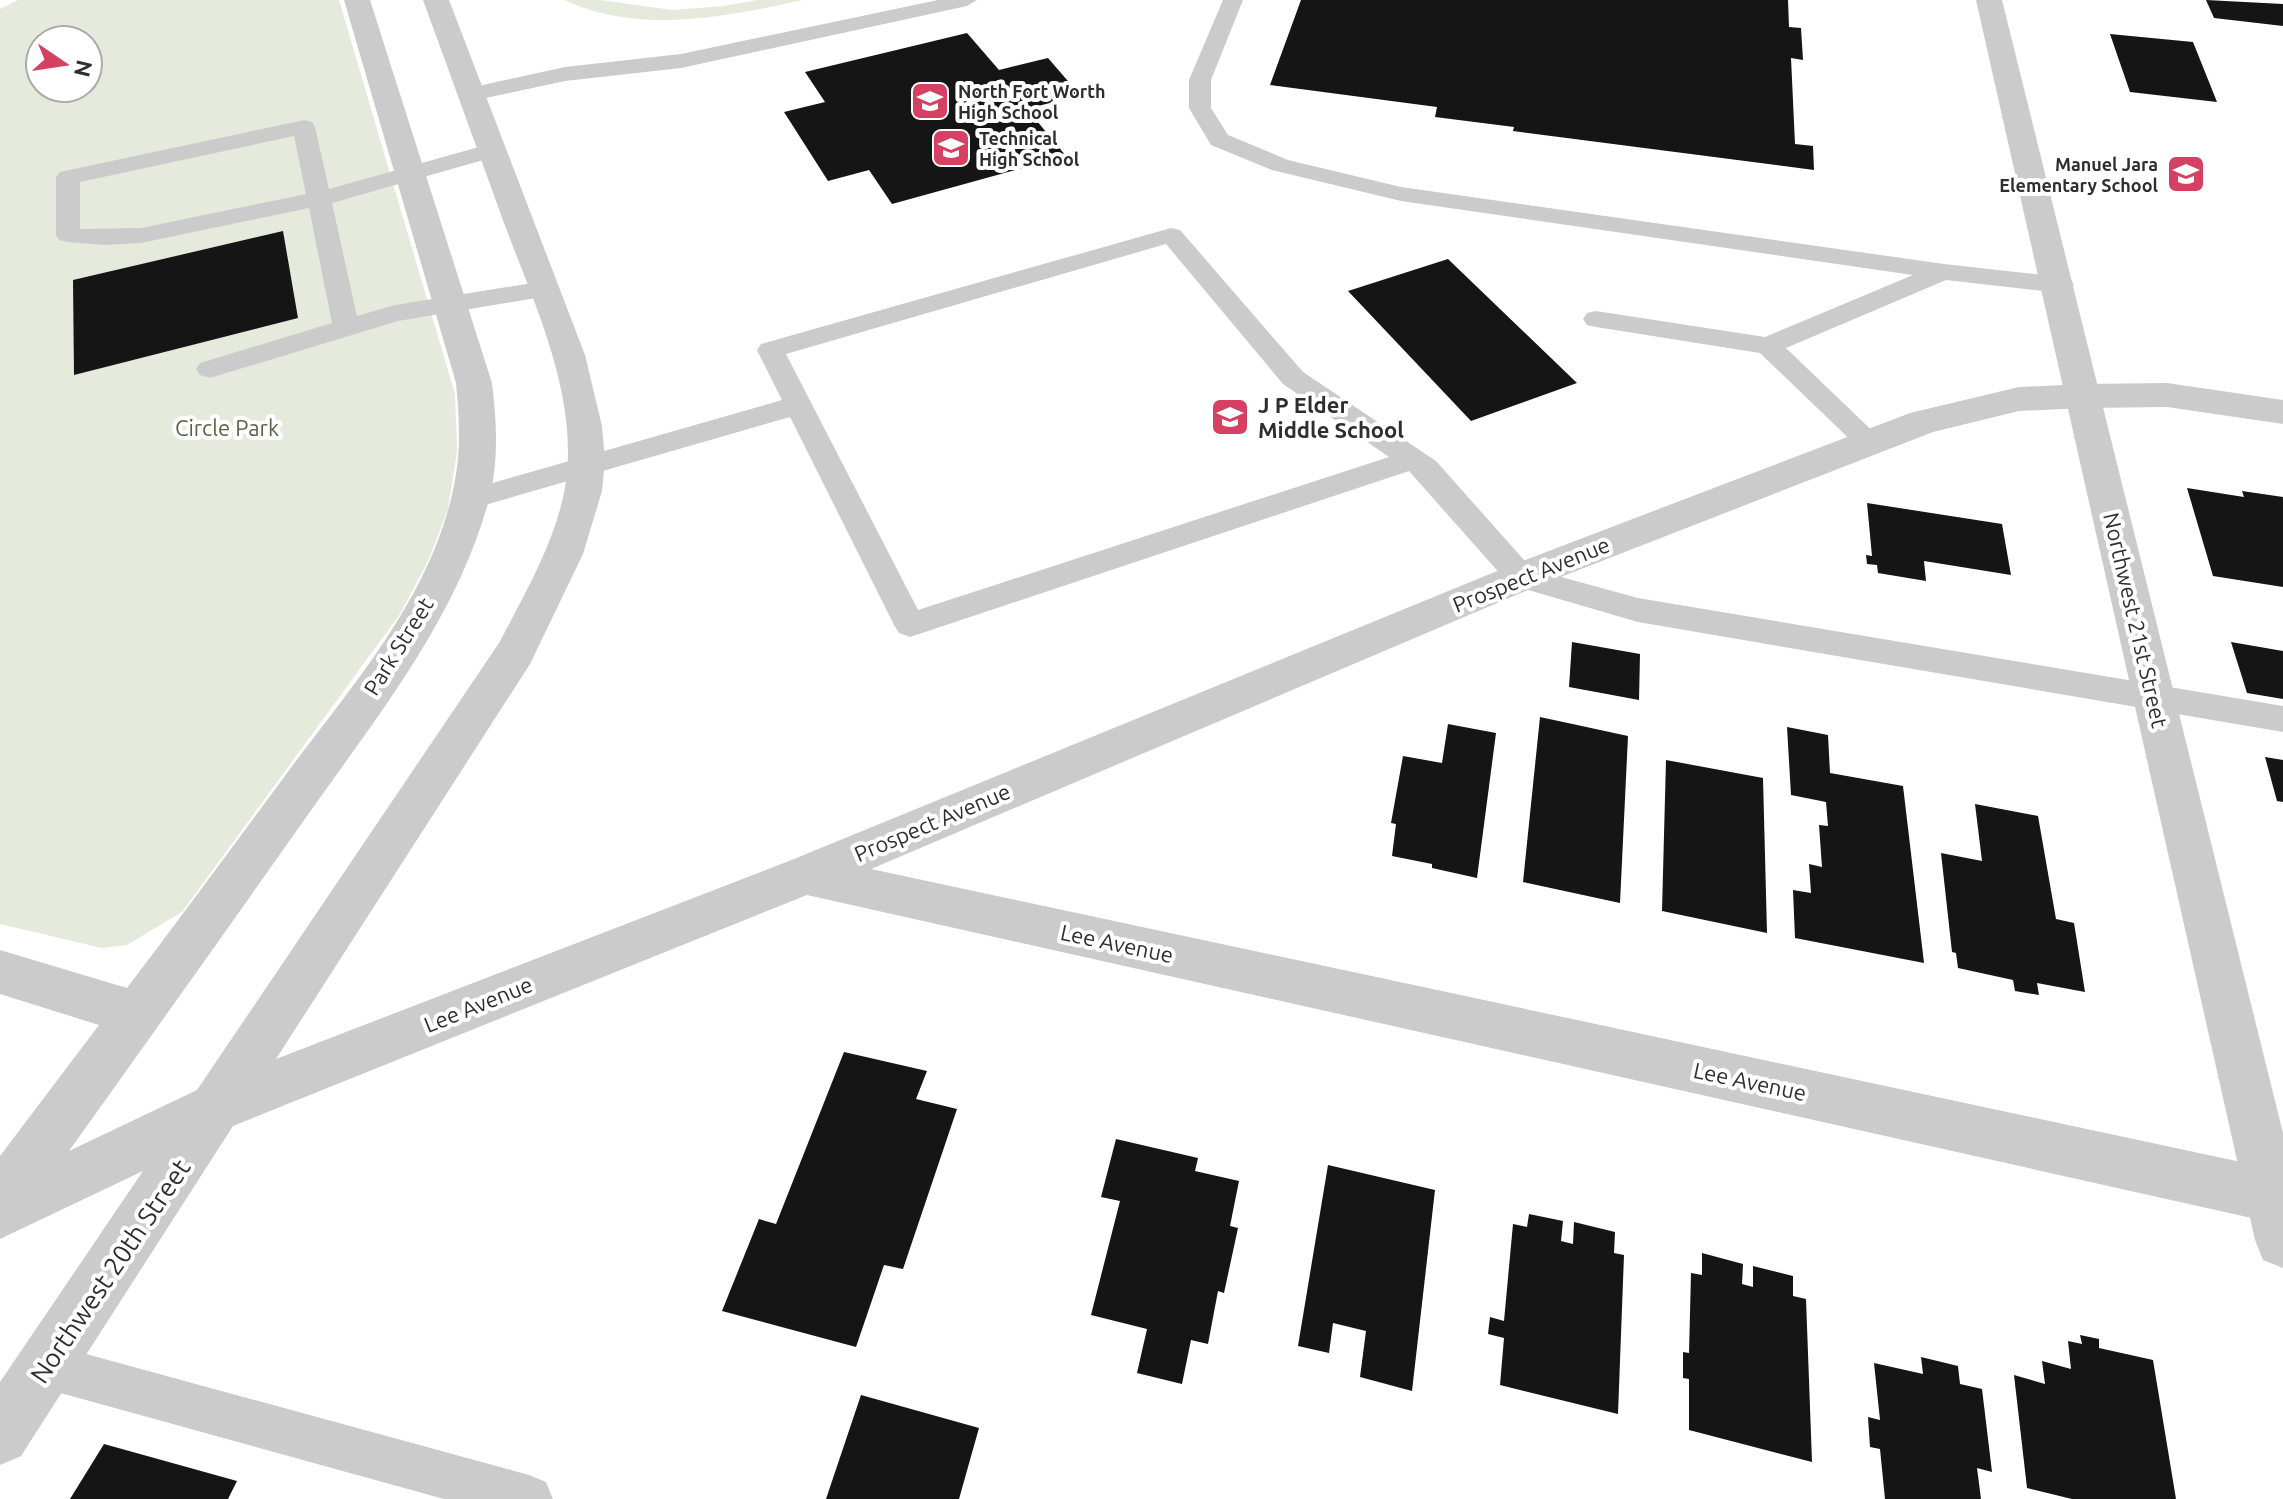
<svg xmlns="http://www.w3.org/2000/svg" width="2283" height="1499" font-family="Ubuntu,sans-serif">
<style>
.green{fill:#e6eadd;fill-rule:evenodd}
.building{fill:#151515}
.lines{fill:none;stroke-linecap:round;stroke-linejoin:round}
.service{fill:#cbcbcb;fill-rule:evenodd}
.minor{fill:#cbcbcb;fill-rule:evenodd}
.tertiary{fill:#cbcbcb;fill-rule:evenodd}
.labels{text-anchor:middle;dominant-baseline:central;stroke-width:8;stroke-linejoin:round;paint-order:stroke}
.far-poi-label{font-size:18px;font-weight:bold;fill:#2e2e2e;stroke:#fff;text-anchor:start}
.poi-label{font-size:22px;font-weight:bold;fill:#2e2e2e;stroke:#fff;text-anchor:start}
.park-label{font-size:22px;fill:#57653f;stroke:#fff}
.street-label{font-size:22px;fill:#2e2e2e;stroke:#fff}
.near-street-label{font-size:26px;fill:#2e2e2e;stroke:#fff}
</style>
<rect width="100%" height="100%" fill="#fff"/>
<g class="green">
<path d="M18,0H339L455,394L457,452L448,509L429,559L400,614L182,912L127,945L102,948L0,924V9ZM40,40H88V88H40Z"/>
<path d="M564,0H600L672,10L724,6L757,0H803C726,17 639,35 564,0Z"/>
</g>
<g class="building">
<path d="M1301,0H1788L1789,27L1801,28L1803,60L1791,58L1795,144L1813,146L1814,170L1513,131L1514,127L1435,117L1437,107L1270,85Z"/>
<path d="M2206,0L2283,4V26L2214,18Z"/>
<path d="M967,33L999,70L1048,58L1080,95L1027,109L1066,156L892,204L869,170L828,181L784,112L825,102L805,72Z"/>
<path d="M2110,34L2193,42L2217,102L2130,92Z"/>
<path d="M283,231L298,318L74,375L73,280Z"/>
<path d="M1448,259L1577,383L1471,421L1348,291Z"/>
<path d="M2187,488L2244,497L2242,491L2283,497V587L2213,576Z"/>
<path d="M1867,503L2002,524L2011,575L1924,561L1926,581L1878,573L1877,565L1867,564L1866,555L1872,556Z"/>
<path d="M1572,642L1640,654L1639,700L1569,687Z"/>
<path d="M2231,642L2283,651V699L2247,693Z"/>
<path d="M1540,717L1628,736L1620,903L1523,882Z"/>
<path d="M1448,724L1496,733L1477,878L1432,868V864L1392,856L1396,824L1391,823L1403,756L1442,763Z"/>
<path d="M1787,727L1828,735L1830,773L1903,786L1924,963L1795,938L1793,890L1811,893L1809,864L1822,867L1819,825L1828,826L1826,802L1791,795Z"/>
<path d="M2265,757L2283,760V802L2277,801Z"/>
<path d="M1666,760L1763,778L1767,933L1662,911Z"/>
<path d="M1975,804L2038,816L2056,919L2074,923L2085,992L2037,983L2039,995L2015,991L2013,980L1958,968L1956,953L1952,952L1941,853L1982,861Z"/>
<path d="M844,1052L927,1071L916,1099L957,1109L903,1269L884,1265L856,1347L722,1311L759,1219L776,1224Z"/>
<path d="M1116,1139L1198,1158L1195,1171L1239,1181L1230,1226L1238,1228L1224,1293L1218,1291L1208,1344L1191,1340L1182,1384L1137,1373L1147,1329L1091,1315L1120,1201L1101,1197Z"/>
<path d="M1328,1165L1435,1190L1412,1391L1360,1377L1366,1331L1333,1323L1329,1353L1298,1346Z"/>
<path d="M1529,1214L1563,1221L1561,1241L1573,1244L1574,1222L1615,1232L1614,1253L1624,1255L1618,1414L1500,1385L1504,1338L1488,1334L1490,1317L1504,1321L1513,1224L1527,1227Z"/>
<path d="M1702,1253L1743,1264L1742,1284L1753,1287V1266L1793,1276V1296L1806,1299L1812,1462L1689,1430V1379L1683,1378V1352L1689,1353L1691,1273L1702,1275Z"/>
<path d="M2080,1335L2099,1339V1348L2153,1360L2176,1499H2072L2027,1488L2014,1375L2045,1384L2042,1361L2071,1369L2068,1341L2082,1344Z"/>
<path d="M1921,1357L1958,1366L1960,1384L1982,1389L1992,1472L1977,1468L1981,1499H1885L1880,1449L1870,1447L1868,1417L1880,1420L1874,1363L1923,1374Z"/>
<path d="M861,1395L979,1428L959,1499H826Z"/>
<path d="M104,1444L237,1481L228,1499H70Z"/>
</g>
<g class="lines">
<g class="service">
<path d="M938,0H977L967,6L681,68L565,81L472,101L461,94L464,89L565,67L681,54Z"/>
<path d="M1223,0H1243L1211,80V108L1228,135L1288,160L1401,187L1944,264L2061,277L2070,279L2074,285L2070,291L2061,293L1946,280L1786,348L1885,443L1881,450L1871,453L1861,450L1760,353L1596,327L1587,325L1583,319L1587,313L1596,311L1765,337L1913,275L1401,201L1272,170L1211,145L1189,108V80Z"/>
<path d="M304,120L312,122L315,127L329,189L493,143L501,145L505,150L501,155L332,203L357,316L395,305L545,281L554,283L558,289L554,295L398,321L210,378L200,375L196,369L200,363L332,323L309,208L141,243L104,245L68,242L59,240L56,235V177L60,172ZM294,136L306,194L141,228L80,229V182Z"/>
<path d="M1171,228L1180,230L1303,372L1436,461L1532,569L1638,598L2283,706V732L1638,622L1521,588L1510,585L1409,471L910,637L899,633L894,625L790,417L471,509L461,506L456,499L461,492L782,400L757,350L761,344ZM1166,244L1283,384L1389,457L918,610L786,354Z"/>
<path d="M46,1343L529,1475L546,1482L553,1499H444L46,1389L30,1382L23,1366L30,1350Z"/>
</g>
<path class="minor" d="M344,0H370L492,383C497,423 499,464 488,503C455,621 376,718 307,816C228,928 149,1039 69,1151L197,1090L499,643C524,595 553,546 564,493C582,402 535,306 504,223C477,148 450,74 423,0H449L585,355L602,426L605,460L602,491L583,554L530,664L276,1059L789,861L1507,567L1910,413L2019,387L2084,384L2167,383L2283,400V424L2167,407L2084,408L2019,411L1933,432L1535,587L871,869L2283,1171V1225L807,895L233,1126L21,1456L0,1465V1382L143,1171L0,1239V1156L99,1025L0,994V950L127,988C181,917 234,845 287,773C354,683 438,589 456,474C461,444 459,413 456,383Z"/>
<path class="tertiary" d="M1976,0H2002L2283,1133V1268L2263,1260L2255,1240Z"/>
</g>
<defs>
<g id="school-square" transform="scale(2)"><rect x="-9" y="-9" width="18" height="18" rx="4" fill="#d54063" stroke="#fff"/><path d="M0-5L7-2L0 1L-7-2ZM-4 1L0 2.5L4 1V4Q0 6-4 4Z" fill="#fff"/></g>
</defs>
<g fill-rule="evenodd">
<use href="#school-square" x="930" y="101"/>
<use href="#school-square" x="951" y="148"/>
<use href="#school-square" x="2186" y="174"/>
<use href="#school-square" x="1230" y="417"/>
</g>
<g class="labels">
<g class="far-poi-label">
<text x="958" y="91">North Fort Worth<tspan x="958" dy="21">High School</tspan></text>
<text x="979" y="138">Technical<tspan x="979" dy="21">High School</tspan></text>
<text x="2158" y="164" text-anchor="end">Manuel Jara<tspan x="2158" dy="21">Elementary School</tspan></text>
</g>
<g class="poi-label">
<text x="1258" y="404">J P Elder<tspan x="1258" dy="25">Middle School</tspan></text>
</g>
<g class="park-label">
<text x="227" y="427">Circle Park</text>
</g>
<g class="street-label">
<text transform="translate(1531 574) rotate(-22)">Prospect Avenue</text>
<text transform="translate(2136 620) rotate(77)">Northwest 21st Street</text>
<text transform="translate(398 646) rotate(-58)">Park Street</text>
<text transform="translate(932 822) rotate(-23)">Prospect Avenue</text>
<text transform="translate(1117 943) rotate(12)">Lee Avenue</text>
<text transform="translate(478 1004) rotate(-22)">Lee Avenue</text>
<text transform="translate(1750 1081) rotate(12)">Lee Avenue</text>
</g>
<g class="near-street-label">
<text transform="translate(110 1271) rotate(-56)">Northwest 20th Street</text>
</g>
</g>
<g transform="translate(64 64) rotate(103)"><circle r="38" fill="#ffffff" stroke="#ababab" stroke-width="2"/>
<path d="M0-6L14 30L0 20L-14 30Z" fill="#d54063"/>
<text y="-12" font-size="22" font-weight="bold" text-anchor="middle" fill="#2e2e2e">N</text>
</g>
</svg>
